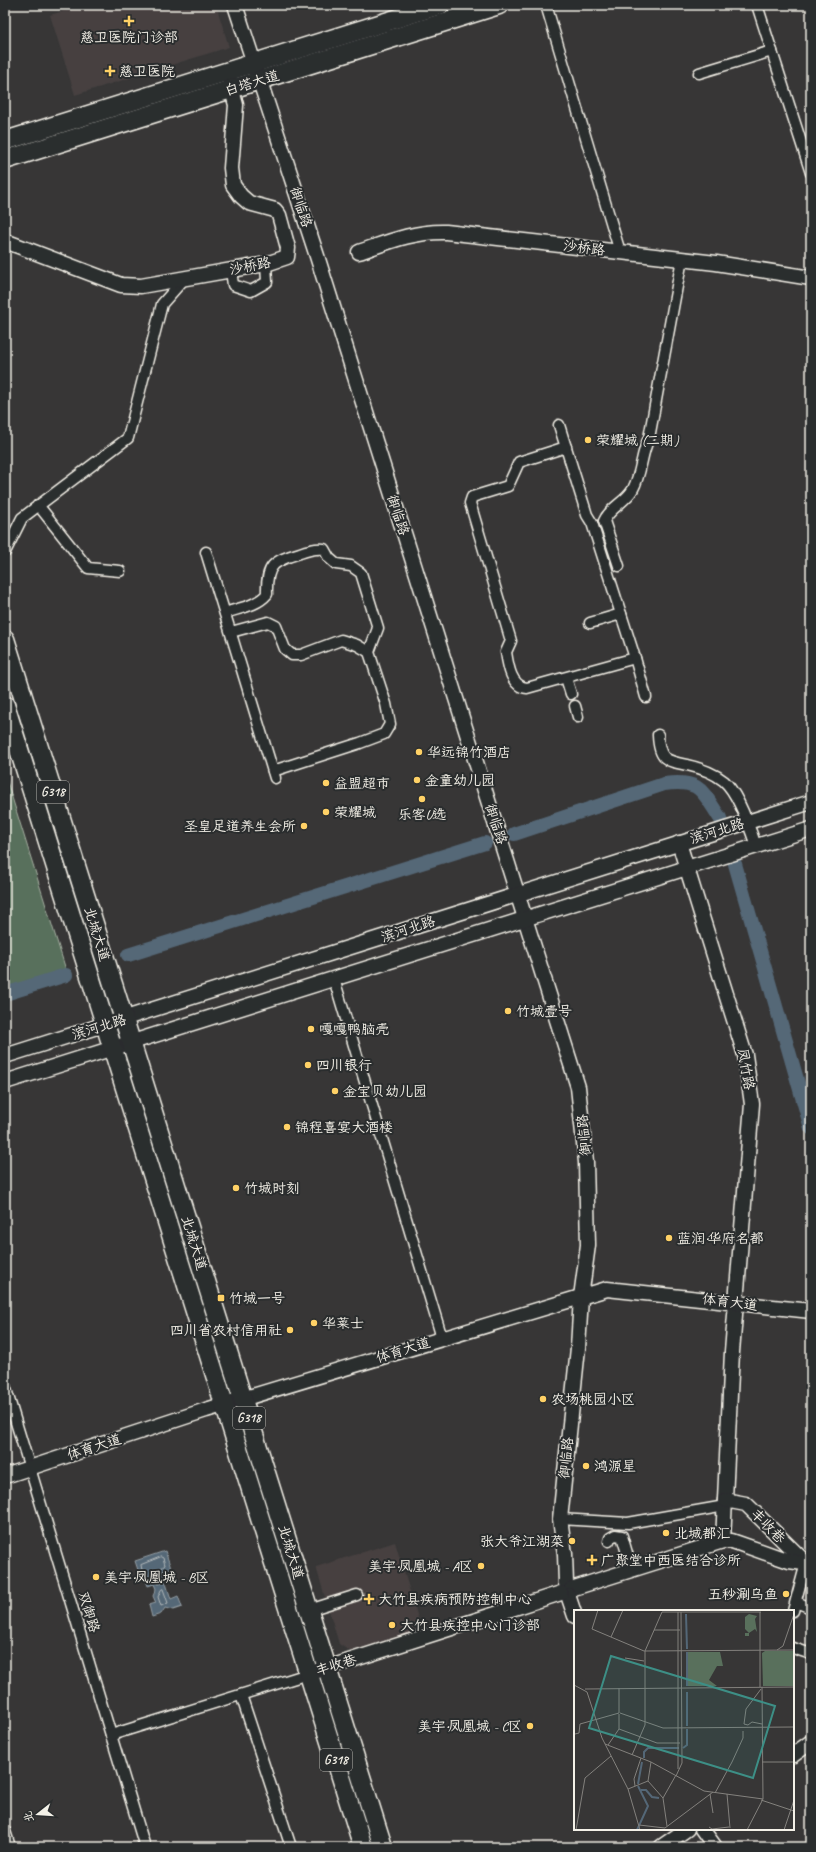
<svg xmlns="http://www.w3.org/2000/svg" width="816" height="1852" font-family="Caveat,'LXGW WenKai TC',sans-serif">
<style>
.built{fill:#464040}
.green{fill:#59705c;stroke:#a6b0a2}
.water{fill:#546777;stroke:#949ea4}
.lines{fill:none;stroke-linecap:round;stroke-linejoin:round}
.shore{stroke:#b4babb;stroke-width:1}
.river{stroke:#546777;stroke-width:14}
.street-casing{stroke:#f4f1e8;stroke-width:13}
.secondary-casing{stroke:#f4f1e8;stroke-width:17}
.highway-casing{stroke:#f4f1e8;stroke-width:21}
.street{stroke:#2a2d2e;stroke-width:10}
.secondary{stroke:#2a2d2e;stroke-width:14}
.highway{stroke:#2a2d2e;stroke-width:18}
.poi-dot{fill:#ffd166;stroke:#2a2d2e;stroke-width:1.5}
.labels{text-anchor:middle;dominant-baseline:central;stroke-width:4;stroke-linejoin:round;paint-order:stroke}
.shield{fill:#2a2d2e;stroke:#b7b6b0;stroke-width:1}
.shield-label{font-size:13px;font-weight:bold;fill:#f4f1e8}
.poi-label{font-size:14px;fill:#f4f1e8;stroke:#2a2d2e;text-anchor:start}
.street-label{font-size:14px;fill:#f4f1e8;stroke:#2a2d2e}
.inset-river{fill:none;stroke:#546777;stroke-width:2}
.inset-road{fill:none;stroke:#83817d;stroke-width:1}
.view{fill:#3d8f86;fill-opacity:0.15;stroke:#3d8f86;stroke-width:2}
.inset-edge{fill:none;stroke:#f4f1e8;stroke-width:2}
</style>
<rect width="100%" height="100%" fill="#373636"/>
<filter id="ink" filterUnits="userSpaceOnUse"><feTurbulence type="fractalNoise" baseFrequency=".025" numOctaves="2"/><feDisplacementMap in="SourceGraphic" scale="8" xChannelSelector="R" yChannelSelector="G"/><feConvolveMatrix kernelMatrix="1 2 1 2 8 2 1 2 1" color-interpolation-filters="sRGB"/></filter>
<g filter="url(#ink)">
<g class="built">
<path d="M84,5H216L229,47L75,95L50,15Z"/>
<path d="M395,1542L422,1631L351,1652L339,1644L316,1567Z"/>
</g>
<path class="green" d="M5,775L66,970L5,989Z"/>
<path class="water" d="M165,1551L171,1568L162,1571L171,1599L178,1596L182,1607L173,1610L165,1608L161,1614L152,1617L149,1605L156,1603L153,1596L156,1589L154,1584L148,1586L144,1575L140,1576L135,1561Z"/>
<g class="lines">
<g class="shore">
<path d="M161,1557L163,1558L165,1565L159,1570L162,1582L159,1584L155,1581L150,1580L147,1573L142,1570L141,1565Z"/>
<path d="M163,1589L168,1603L161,1606L158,1597L161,1590Z"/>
</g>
<g class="river">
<path d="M514,834L664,784C701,779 702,791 720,818"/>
<path d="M735,864L811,1128"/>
<path d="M128,955L485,843"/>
<path d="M5,994L66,975"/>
</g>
<g class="street-casing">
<g id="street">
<path d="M546,5L620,252"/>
<path d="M757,5L811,173"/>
<path d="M699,73L772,51"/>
<path d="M231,270L233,285L251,291L267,282L266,264"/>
<path d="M559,425L587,515L592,523L621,614"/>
<path d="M566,447L519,462L508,486L472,497L470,503L511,641L506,652C508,665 511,687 527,688L635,658L621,614L590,623"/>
<path d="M38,505L88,568L120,571"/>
<path d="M5,552L22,518L128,438L162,304L185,278"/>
<path d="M206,552L275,778"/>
<path d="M619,566L604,521C610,507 626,502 633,489C642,472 641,454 649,438L682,259"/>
<path d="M225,613C239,608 257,606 267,594C266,565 273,561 300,553C308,550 315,548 324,549L329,558L336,564L351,566L361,573L378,628L369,652L386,704L390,724L384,734L360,743L273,771"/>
<path d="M231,632L268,622L276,626L285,649L292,655H301L341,640L357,645L369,652"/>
<path d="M635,658L646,697"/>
<path d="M566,678L571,694"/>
<path d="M575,706L578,717"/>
<path d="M658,735C659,760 666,761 687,765C700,768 713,772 724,781C738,793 750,828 756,846"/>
<path d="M334,979L442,1338"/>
<path d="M5,1386L145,1847"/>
<path d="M560,1519L628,1523L725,1506"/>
<path d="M609,1541L610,1538L615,1535L622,1536L632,1570"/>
<path d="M796,1602L811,1608"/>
<path d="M309,1610L357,1595"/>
<path d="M793,1611L806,1563"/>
<path d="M793,1648L811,1654"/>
<path d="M241,1695L291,1847"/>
<path d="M111,1735L308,1674"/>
<path d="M5,1831L10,1847"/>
</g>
</g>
<g class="secondary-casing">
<g id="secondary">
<path d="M235,5L317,256L578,1087L586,1162L588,1245L581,1297L578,1348L560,1519L565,1554L566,1584"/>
<path d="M5,241L121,285L141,286L266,264L287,257L288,248L279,215L275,210L249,203L241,196L233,185L231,168L236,105L229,79"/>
<path d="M359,252C388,242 414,231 446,232L716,263L811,278"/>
<path d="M679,843L745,1055L752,1104L732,1352L723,1541"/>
<path d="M5,1056L811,802"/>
<path d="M5,1082L811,829"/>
<path d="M5,1476L206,1410L607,1289L811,1311"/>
<path d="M725,1500L746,1504L806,1563"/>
<path d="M571,1589L723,1541H732L789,1561L811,1564"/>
<path d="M568,1595L575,1616"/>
<path d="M308,1674L561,1593"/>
<path d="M793,1755L811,1742"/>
<path d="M702,1829L715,1847"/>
<path d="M661,1847L687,1829"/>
</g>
</g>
<g class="highway-casing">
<g id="highway">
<path d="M5,141L440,5"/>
<path d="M5,160L499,5"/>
<path d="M5,639L383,1847"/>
<path d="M5,705L363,1847"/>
</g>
</g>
<use href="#street" class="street"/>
<use href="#secondary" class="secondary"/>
<use href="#highway" class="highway"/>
</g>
</g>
<g class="poi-dot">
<path d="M127 15h4v4h4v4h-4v4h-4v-4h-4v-4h4z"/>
<path d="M108 65h4v4h4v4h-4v4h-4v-4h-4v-4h4z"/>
<circle cx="588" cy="440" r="4"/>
<circle cx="419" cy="752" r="4"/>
<circle cx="417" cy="780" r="4"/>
<circle cx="326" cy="783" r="4"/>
<circle cx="422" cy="799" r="4"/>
<circle cx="326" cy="812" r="4"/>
<circle cx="304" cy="826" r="4"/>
<circle cx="508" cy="1011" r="4"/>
<circle cx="311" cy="1029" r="4"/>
<circle cx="308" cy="1065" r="4"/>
<circle cx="335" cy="1091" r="4"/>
<circle cx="287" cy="1127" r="4"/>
<circle cx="236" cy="1188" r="4"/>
<circle cx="669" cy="1238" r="4"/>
<rect x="217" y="1294" width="8" height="8" rx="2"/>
<circle cx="314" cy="1323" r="4"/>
<circle cx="290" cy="1330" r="4"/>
<circle cx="543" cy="1399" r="4"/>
<circle cx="586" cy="1466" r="4"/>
<circle cx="666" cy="1533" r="4"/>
<circle cx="572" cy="1541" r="4"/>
<path d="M590 1554h4v4h4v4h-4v4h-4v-4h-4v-4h4z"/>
<circle cx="481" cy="1566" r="4"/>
<circle cx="96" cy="1577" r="4"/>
<circle cx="786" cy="1594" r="4"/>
<path d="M367 1593h4v4h4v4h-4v4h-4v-4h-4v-4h4z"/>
<circle cx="392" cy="1625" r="4"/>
<circle cx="530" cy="1726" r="4"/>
</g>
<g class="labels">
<g class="shield">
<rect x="37" y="781" width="32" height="22" rx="3"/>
<rect x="233" y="1407" width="32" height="22" rx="3"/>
<rect x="320" y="1749" width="32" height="22" rx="3"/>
</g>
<g class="shield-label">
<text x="53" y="792">G318</text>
<text x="249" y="1418">G318</text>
<text x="336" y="1760">G318</text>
</g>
<g class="poi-label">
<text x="129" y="37" text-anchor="middle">慈卫医院门诊部</text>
<text x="119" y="71">慈卫医院</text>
<text x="596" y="440">荣耀城 (二期)</text>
<text x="427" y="752">华远锦竹酒店</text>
<text x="425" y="780">金童幼儿园</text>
<text x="334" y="783">益盟超市</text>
<text x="334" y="812">荣耀城</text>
<text x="422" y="814" text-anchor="middle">乐客U选</text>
<text x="296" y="826" text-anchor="end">圣皇足道养生会所</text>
<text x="516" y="1011">竹城壹号</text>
<text x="319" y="1029">嘎嘎鸭脑壳</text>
<text x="316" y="1065">四川银行</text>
<text x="343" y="1091">金宝贝幼儿园</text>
<text x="295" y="1127">锦程喜宴大酒楼</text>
<text x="244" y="1188">竹城时刻</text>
<text x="677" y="1238">蓝润•华府名都</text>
<text x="229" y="1298">竹城一号</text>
<text x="322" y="1323">华莱士</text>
<text x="282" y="1330" text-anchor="end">四川省农村信用社</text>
<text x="551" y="1399">农场桃园小区</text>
<text x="594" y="1466">鸿源星</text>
<text x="674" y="1533">北城都汇</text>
<text x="564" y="1541" text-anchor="end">张大爷江湖菜</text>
<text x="601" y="1560">广聚堂中西医结合诊所</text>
<text x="473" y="1566" text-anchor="end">美宇•凤凰城 - A区</text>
<text x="104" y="1577">美宇•凤凰城 - B区</text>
<text x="778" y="1594" text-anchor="end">五秒涮乌鱼</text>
<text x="378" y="1599">大竹县疾病预防控制中心</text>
<text x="400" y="1625">大竹县疾控中心门诊部</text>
<text x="522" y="1726" text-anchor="end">美宇•凤凰城 - C区</text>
</g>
<g class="street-label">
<text transform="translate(252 83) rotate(-17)">白塔大道</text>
<text transform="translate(301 207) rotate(72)">御临路</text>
<text transform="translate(584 248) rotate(7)">沙桥路</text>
<text transform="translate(250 266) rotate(-11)">沙桥路</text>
<text transform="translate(398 515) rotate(72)">御临路</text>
<text transform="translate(496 824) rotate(72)">御临路</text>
<text transform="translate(717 831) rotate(-17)">滨河北路</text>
<text transform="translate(408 929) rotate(-18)">滨河北路</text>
<text transform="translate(97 934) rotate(73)">北城大道</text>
<text transform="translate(99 1027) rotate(-17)">滨河北路</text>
<text transform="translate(746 1069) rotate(80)">凤竹路</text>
<text transform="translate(584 1135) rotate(-95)">御临路</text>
<text transform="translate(194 1243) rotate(73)">北城大道</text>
<text transform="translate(730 1302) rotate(7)">体育大道</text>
<text transform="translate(403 1350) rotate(-17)">体育大道</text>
<text transform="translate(94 1447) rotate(-18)">体育大道</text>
<text transform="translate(566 1458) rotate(-84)">御临路</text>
<text transform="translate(768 1526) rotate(45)">丰收巷</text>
<text transform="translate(291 1552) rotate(73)">北城大道</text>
<text transform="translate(89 1612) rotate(73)">双御路</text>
<text transform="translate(336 1665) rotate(-17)">丰收巷</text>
</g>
</g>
<g transform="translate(574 1610)">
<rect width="220" height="220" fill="#373636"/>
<path d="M175,4L183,6L181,9L183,22L181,19L175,23V26H171V23H175L171,19V7ZM191,41H220V76H189L188,43ZM113,42H146L149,56H143L135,70L143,76H113Z" fill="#59705c"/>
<path class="inset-river" d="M112,4L113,39M113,42V76M113,82V116M109,138L113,135V119M70,148V142L74,138H105M64,174L68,152M67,180H72L78,187L85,188M63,220L74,196L64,176"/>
<path class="inset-road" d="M24,0L18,19L70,41L220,40M186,2V77M80,20H106M37,27L49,0M203,40L209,36L220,4M51,48L70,51M0,75L13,82M45,78V103M11,79L220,77M187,79L172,99L170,114L174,115L178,112L188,114M13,82L28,128L54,179L66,220M46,103L89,118L220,117M45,119L83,133H106M1,124L5,123L6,114L45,103M31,134L77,152L130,181L189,189M34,135L45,119V104M58,145L71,115V41L88,2H187M188,152H220M104,159V2M102,166L108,153L107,2M74,171L89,188M74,171L77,152M61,176L60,169L67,148M54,179L74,171M141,183L158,152L169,128V121M136,184L139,203M153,184L156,218M187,190L220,201M65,215L91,218M93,216L89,188L102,165M135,217L138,219L155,217M91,218L139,182M2,220L11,168L37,146M173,220L189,189L188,77M210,220L220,190"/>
<path class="view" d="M37,46L201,96L179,168L15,118Z"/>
<rect width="220" height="220" class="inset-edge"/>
</g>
<rect width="816" height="1852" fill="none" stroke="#2a2d2e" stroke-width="20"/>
<rect x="10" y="10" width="796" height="1832" fill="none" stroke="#f4f1e8" stroke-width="1.5" filter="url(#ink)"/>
<g transform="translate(38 1814) rotate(253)" stroke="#2a2d2e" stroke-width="3" paint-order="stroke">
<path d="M0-3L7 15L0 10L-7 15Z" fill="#f4f1e8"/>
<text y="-6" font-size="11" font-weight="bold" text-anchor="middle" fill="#f4f1e8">北</text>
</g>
</svg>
